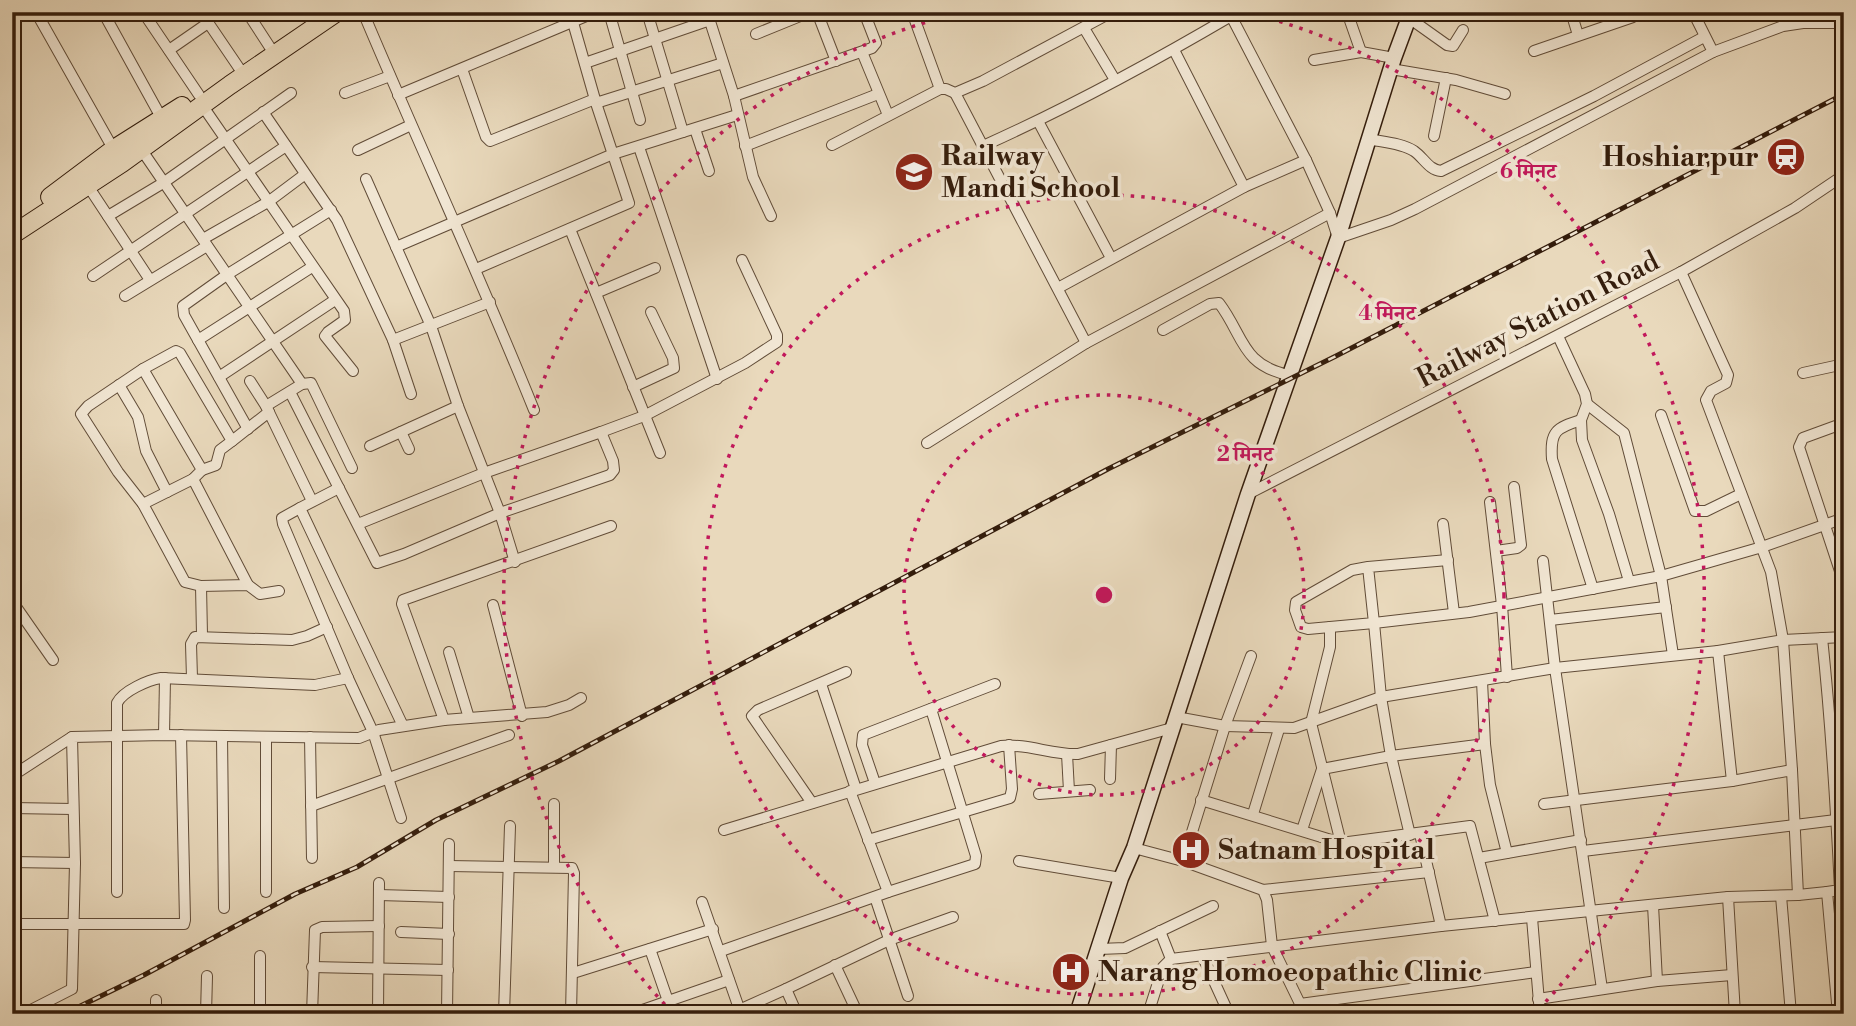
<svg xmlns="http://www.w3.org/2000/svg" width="1856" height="1026" font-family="'Libre Bodoni','Noto Serif Devanagari',serif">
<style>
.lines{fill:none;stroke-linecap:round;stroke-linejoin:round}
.street-casing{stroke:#614c38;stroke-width:12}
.secondary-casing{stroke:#341d0c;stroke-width:17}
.highway-casing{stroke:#341d0c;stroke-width:20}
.street{stroke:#f1e6d3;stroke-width:10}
.secondary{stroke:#f1e6d3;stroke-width:14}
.highway{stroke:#e9d9bc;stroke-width:18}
.rail-casing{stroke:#341d0c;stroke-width:5}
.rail{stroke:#f1e6d3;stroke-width:2.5;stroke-dasharray:8;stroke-linecap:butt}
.ring{fill:none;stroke:#c2185b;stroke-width:3.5;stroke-dasharray:3.5 7}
.labels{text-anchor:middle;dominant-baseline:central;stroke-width:7;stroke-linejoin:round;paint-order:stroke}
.poi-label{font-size:28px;font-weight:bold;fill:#341d0c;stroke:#f1e6d3;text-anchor:start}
.street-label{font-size:28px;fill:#341d0c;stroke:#f1e6d3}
.centre{fill:#c2185b;stroke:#f1e6d3;stroke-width:3.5}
.ring-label{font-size:21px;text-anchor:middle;font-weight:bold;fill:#c2185b;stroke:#f1e6d3;stroke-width:7;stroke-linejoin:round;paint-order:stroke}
</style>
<rect width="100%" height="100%" fill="#e9d9bc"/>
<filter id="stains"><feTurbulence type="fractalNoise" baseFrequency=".00286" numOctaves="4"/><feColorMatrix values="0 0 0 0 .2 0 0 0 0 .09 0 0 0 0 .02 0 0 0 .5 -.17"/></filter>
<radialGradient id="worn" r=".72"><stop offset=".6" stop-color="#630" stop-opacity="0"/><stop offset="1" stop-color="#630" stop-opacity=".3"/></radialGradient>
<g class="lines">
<g class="street-casing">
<g id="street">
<path d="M36,12L115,152"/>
<path d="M103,12L162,119"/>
<path d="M143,12L199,95"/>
<path d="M201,12L239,68"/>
<path d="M247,12L275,55"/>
<path d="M363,12C419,145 480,276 534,410"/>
<path d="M609,12L640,120"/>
<path d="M647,12L683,132"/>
<path d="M707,12L734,96L753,177L771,216"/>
<path d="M817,12L836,61"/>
<path d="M912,12L940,89"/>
<path d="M1229,12L1306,160L1330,213L1338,238L1391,220L1415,209L1713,52L1783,26L1803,23H1844"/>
<path d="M1347,12L1361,52"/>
<path d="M1397,12L1409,18L1447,45L1453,46L1463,30"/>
<path d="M1571,12L1578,35"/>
<path d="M1693,12L1713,52"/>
<path d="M1084,28L1115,80"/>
<path d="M756,34L810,12"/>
<path d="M169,50L208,23"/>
<path d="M1174,50L1244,187"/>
<path d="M1534,51L1633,17L1635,12"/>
<path d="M862,52L888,115"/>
<path d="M1314,60L1361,52L1394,58"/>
<path d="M585,63L710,20"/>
<path d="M462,69L486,137L490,141L595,99"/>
<path d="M1391,69L1456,80L1505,94"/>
<path d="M345,93L390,76"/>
<path d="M955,93L1086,343L1330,213"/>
<path d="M398,95L596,12"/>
<path d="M734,96L872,48L876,43L864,12"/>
<path d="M596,103L723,63"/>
<path d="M202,105L344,311L345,320L328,332L325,336L353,371"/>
<path d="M263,112L337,220L393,340L411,394"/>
<path d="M1038,121L1111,258"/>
<path d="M695,129L709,171"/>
<path d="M1434,136L1446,78"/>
<path d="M1368,139C1383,142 1402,143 1414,151C1424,158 1429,170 1441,171L1594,96L1704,37"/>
<path d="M832,145L940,89H946L955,93L983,81L1112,12"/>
<path d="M745,146L878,94"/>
<path d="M983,146C1068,108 1151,63 1231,16"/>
<path d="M639,147L717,379"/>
<path d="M141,149L302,384"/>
<path d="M358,150L411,125"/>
<path d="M366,179L431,326L458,406L500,513L515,562"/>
<path d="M88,186L150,280"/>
<path d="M108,216L163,183L291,93"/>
<path d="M570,229L660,453"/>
<path d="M203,239L268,202L304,175"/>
<path d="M396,247L613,154L737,115"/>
<path d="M476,269L629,203L596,103L570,12"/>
<path d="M1681,272L1728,375L1726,383L1711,391L1706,400L1771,572L1783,640L1792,770"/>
<path d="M93,276L286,146"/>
<path d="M1058,288L1244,187L1306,160"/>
<path d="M596,293L655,268"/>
<path d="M125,296L207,246"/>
<path d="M1163,330L1210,304L1219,303C1244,336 1241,365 1289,375"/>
<path d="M1558,336L1585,394L1587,404L1581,420L1582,440L1609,514L1629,581"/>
<path d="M198,340L312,267"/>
<path d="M393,340L490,302"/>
<path d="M1803,373L1844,364"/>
<path d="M219,377L335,300"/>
<path d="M250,381L266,406L312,501"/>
<path d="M119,385L138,417L146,451L167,492"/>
<path d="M633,387L674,368L673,358L651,312"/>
<path d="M290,392L377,563L404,554L500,513L610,475L614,470L613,461L601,432L484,473L358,524"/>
<path d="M1587,404L1624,433L1661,576L1673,655"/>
<path d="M266,406L302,384L311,383L352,468"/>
<path d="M269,412L232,441L180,353L176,351L143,369L88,406L81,414L118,472L143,504L185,582L201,586L248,585L260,594L279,591"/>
<path d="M1661,415L1695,511H1706L1741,494"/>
<path d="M1581,420C1556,428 1550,431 1552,459L1593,589"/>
<path d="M1844,423L1803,438L1799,447L1840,571L1844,591"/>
<path d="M248,429L184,315L183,306L228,274L331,210"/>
<path d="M401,432L409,449"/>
<path d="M601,432L644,416L745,363L777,342V335L742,260"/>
<path d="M927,443L1086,343"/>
<path d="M370,446L458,406"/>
<path d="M202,470L216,465L220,450L232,441"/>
<path d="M193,479L248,585"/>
<path d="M339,488L300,508L403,726"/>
<path d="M1248,494L1681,272L1795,208L1844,175"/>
<path d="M1490,502L1502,605L1507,677"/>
<path d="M143,504L193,479L202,470L143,369"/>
<path d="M300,508L282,518L283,524L348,678L373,732L401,818"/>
<path d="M1443,524L1454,613"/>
<path d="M1496,551L1517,548L1521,545L1514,487"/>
<path d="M1543,561L1555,668L1602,989"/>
<path d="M1368,567L1374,623L1308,629L1301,627L1295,610L1296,602L1352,570L1368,567L1448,560"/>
<path d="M201,586L202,635"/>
<path d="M12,601L53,660"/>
<path d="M493,605L522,716"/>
<path d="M1550,620L1666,607"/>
<path d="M1330,627V647L1311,723L1341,843L1470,826L1495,921"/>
<path d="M1822,638C1831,722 1836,806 1840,890L1827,892L1838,1014"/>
<path d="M1718,651L1783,640L1844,637"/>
<path d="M449,652L469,718"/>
<path d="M192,678L191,644L195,637L292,640L307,636L327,627"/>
<path d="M1482,681L1485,744L1490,785L1507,853"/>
<path d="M821,684L856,789"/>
<path d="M1176,717L1225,726L1294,728L1381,697L1555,668L1718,651L1732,781L1792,770L1798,895L1728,897L1735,1014"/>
<path d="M444,720L402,604L403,600L611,526"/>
<path d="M164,735L165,678"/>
<path d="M222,736L224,908"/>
<path d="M266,737V892"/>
<path d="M310,737L312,858"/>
<path d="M1067,754L1069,791"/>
<path d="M12,776L72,737"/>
<path d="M1110,779L1111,745"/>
<path d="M875,783L862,745L863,735L995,684"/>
<path d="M850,791L888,892"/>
<path d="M1039,794L1090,790"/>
<path d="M1201,800L1341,843"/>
<path d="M812,803L752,716L758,710L846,672"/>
<path d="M1544,804L1732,781"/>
<path d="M311,806L509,735"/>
<path d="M12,808L73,809"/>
<path d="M1253,814L1279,729"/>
<path d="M724,830L1001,746C1027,743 1052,755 1078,754L1172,728"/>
<path d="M1302,830L1322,769L1391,756L1485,744"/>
<path d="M1420,834L1441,926"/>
<path d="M1410,835L1391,756L1381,697L1374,623L1469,612L1661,576L1762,547L1844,518"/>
<path d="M868,840L1010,798L1012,789L1009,745"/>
<path d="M1134,848L1183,861L1263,890L1267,900L1272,946L1305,1014"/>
<path d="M1583,851L1844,819"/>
<path d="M1479,858L1581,840"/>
<path d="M1019,861L1121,878"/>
<path d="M1183,861L1225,726L1251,656"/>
<path d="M12,862L75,863"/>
<path d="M449,866L572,868L574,873L571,1014"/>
<path d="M554,867V804"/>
<path d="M1263,890L1429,872"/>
<path d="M117,892V703C123,691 148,680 161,678L315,685L348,678"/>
<path d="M379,895L449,897"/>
<path d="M1798,895L1827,892"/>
<path d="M1781,896L1791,1014"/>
<path d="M875,897L908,996"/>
<path d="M702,902L741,1014"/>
<path d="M1653,905L1657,981"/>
<path d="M1532,918L1540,1014"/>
<path d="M12,924H184L185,920L181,735"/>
<path d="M1160,931L1171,959"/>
<path d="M401,932L449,934"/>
<path d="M1832,945H1844"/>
<path d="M650,949L668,1001"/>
<path d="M1099,949L1125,948L1213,906"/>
<path d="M721,951L888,892L975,864L976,856L931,709"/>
<path d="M1202,955L1229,1014"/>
<path d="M260,956V1014"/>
<path d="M835,965L858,1014"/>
<path d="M312,967L448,970"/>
<path d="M573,973L713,929"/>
<path d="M786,989L889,940L953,917"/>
<path d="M1538,999L1657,981L1732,975"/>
<path d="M156,1000V1014"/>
<path d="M1300,1004L1536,972"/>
<path d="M739,1010L786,989L797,1014"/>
<path d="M23,1014L72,989L75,863L72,737L164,735L359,738L379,730L444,720L547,712L569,705L581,698"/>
<path d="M206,1014L207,976"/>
<path d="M312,1014L315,930L322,927L379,926"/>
<path d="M378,1014L379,883"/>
<path d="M447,1014L449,844"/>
<path d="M504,1014L510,826"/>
<path d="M631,1014L729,980"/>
<path d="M1148,1014L1163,967L1171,959L1441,926L1728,897"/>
</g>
</g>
<g class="secondary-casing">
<path id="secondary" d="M1077,1014L1121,878L1134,848L1248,494L1338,238L1394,58L1411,12"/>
</g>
<g class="highway-casing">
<g id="highway">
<path d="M50,197L114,149L182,106"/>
<path d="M12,235L122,163L230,85L337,12"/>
</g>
</g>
<use href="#street" class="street"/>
<use href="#secondary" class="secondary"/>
<use href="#highway" class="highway"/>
<g class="rail-casing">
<path id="rail" d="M64,1014L144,975L295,894L357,867L436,820L559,761L1108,469L1336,356L1844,94"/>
</g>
<use href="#rail" class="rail"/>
</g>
<g class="ring">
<circle cx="1104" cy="595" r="200"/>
<circle cx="1104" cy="595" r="400"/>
<path d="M672 1012A600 600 0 0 1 959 13M1249 13A600 600 0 0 1 1536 1012"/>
</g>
<defs>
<g id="station-disc" transform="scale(2.0125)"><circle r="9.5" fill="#8f2418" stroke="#f1e6d3"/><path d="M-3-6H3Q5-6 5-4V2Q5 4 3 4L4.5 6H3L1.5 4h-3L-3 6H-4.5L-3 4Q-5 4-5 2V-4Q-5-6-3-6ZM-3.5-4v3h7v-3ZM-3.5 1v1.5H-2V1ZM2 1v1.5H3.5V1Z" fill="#fff"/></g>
<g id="school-disc" transform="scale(2.0125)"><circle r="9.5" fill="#8f2418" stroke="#f1e6d3"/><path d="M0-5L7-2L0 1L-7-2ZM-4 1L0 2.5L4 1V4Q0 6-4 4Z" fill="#fff"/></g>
<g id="hospital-disc" transform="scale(2.0125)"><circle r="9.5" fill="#8f2418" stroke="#f1e6d3"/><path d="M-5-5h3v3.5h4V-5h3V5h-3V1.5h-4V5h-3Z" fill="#fff"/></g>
</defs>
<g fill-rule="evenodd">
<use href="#station-disc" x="1786" y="157"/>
<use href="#school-disc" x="914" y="172"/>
<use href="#hospital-disc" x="1191" y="850"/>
<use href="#hospital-disc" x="1071" y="972"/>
</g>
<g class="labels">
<g class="poi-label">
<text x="941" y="156">Railway<tspan x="941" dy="32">Mandi School</tspan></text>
<text x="1759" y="157" text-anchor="end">Hoshiarpur</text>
<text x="1218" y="850">Satnam Hospital</text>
<text x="1098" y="972">Narang Homoeopathic Clinic</text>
</g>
<g class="street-label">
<text transform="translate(1538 320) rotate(-27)">Railway Station Road</text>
</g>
</g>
<circle cx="1104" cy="595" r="10" class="centre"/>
<g class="ring-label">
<text x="1528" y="178">6 मिनट</text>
<text x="1387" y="320">4 मिनट</text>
<text x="1245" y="461">2 मिनट</text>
</g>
<rect width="1856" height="1026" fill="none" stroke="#e9d9bc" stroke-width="42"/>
<rect x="14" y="14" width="1828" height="998" fill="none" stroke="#341d0c" stroke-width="3.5"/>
<rect x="21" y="21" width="1814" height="984" fill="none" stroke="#341d0c" stroke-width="2"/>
<rect width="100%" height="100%" filter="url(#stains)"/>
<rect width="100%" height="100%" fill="url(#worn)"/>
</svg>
